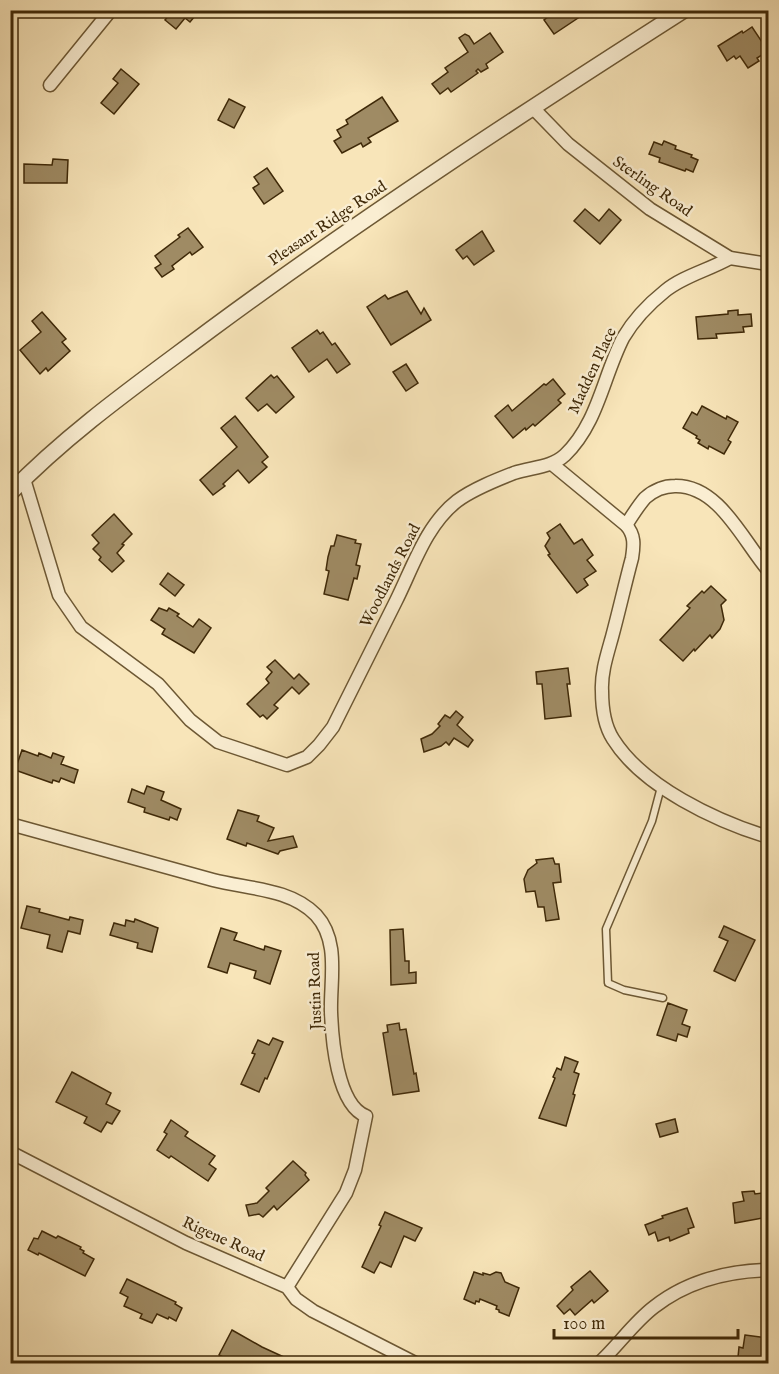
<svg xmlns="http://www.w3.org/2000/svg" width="779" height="1374" font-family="'IM FELL English',serif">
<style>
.building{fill:#9f8b64;stroke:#3f2908;stroke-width:1.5}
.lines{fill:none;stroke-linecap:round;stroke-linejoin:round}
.service-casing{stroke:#6d5834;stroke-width:9}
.minor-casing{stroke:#6d5834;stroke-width:15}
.tertiary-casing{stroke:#6d5834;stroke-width:18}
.service{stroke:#faeed2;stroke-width:6}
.minor{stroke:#faeed2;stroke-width:12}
.tertiary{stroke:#faeed2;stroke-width:15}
.labels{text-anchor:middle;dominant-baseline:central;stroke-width:5;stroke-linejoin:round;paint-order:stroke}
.street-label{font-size:16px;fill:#3f2908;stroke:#faeed2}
</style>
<rect width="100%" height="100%" fill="#f8e5b9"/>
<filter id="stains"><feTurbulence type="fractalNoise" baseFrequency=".00333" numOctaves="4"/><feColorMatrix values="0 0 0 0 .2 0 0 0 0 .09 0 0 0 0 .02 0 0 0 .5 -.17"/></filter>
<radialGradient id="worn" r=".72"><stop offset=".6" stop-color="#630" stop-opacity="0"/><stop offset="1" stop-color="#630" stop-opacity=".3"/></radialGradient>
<g class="building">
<path d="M173,10H200L190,22L185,18L176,29L165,20Z"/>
<path d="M557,10H590L554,34L544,20Z"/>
<path d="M752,27L768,51L757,58L759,61L748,68L740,56L736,59L734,56L727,61L718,46L742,31L743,33Z"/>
<path d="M490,33L503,52L486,64L488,68L481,72L478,69L476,71L478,73L451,92L448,88L440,94L432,84L448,72L445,68L468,52L459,38L465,34L469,36L474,44Z"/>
<path d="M121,69L139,84L114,114L101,103L118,83L113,79Z"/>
<path d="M382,97L398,121L368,138L371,142L363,147L361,143L342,153L334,141L341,137L337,130L348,124L346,120Z"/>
<path d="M229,99L245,107L234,128L218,120Z"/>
<path d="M664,141L676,146L675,149L692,155L691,157L698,160L693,172L686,169L685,171L659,162L660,158L649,154L654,142L662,145Z"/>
<path d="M53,159L68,160L67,183H24V164L52,165Z"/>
<path d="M267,168L283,191L264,204L253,188L259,184L254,177Z"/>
<path d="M585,209L599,221L609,209L621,220L600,244L574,221Z"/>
<path d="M188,228L203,247L192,255L190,252L172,266L174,269L162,277L155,268L161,264L155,256L180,237L178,235Z"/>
<path d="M482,231L494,251L474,265L467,256L463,259L456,250Z"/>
<path d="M407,291L421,314L424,308L431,320L391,345L367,307L385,295L388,299Z"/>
<path d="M738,310V315L751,314L752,326L743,327L744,332L716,334L717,338L698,339L696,317L728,314V311Z"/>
<path d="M42,312L66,339L62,342L70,351L48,371L46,368L40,374L20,350L41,332L32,321Z"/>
<path d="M317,330L320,334L323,332L332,345L335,343L350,364L337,373L327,359L309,372L292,348Z"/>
<path d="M406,364L418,383L406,391L393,372Z"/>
<path d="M271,375L274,378L277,376L294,397L276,413L267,404L258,411L246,398Z"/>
<path d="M553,379L565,394L558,400L561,403L535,426L533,424L526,430L525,428L513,438L495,416L508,405L512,411L544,384L546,385Z"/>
<path d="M702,406L726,419L727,416L738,422L728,440L731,442L724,454L709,446L708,449L698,443L700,440L696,438L697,436L683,428L692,412L697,415Z"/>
<path d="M235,416L268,457L262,462L267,467L249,483L238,470L223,484L225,486L213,495L200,480L237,447L221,428Z"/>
<path d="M114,514L132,534L122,544L124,545L117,553L124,561L112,572L99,560L101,557L93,549L99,543L92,535Z"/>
<path d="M560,524L574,544L582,539L593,555L587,560L596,571L584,579L588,585L577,593L548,555L550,554L545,546L550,538L547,533Z"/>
<path d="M337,535L356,540L355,543L361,544L356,565L360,566L357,579L354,578L348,600L324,594L329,571L326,570L328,557L331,546H334Z"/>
<path d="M168,573L184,585L175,596L160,584Z"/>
<path d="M711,586L726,600L721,605L724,620L720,629L712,638L710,635L695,651L694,649L683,661L660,640L690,608L687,606L702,591L704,593Z"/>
<path d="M159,608L167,611L169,608L179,614L177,616L193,627L199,619L211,628L194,653L162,634L165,629L151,620Z"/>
<path d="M275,660L294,679L299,674L309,684L299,694L292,687L274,705L278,708L267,719L263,715L260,717L247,704L269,683L266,679L272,672L267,667Z"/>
<path d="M568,668L570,684H567L571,716L545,719L542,684H537L536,672Z"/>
<path d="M456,711L463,717L457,725L473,740L468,747L454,738L449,745L446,742L441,746L424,752L421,739L432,734L440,726L438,724L445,715L450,718Z"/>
<path d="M22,750L38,756L39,753L51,758L53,753L64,757L61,764L78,770L74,783L61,778L59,782L53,780L52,783L15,770Z"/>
<path d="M147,786L164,792L161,800L181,809L177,820L170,817L169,820L144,812L145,808L128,802L132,789L144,794Z"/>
<path d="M238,810L259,816L257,821L274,828L268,841L293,836L297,847L280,851L278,854L247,843L246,846L227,839Z"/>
<path d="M553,858L555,864H559L561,882L553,883L559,919L546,921L544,907H538L535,891L526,892L524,879L528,870L537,863L536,860Z"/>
<path d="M27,906L40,909L39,912L69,920L70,917L83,920L80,934L68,931L62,952L47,948L50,935L21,928Z"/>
<path d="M135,919L158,928L152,952L137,948L138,943L110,935L114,923L125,926L126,920L134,922Z"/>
<path d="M724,926L755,940L735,981L714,971L728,941L719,937Z"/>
<path d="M221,928L237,933L234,940L264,950L265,946L281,951L270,984L254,978L256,971L230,963L227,973L208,967Z"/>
<path d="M403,929L405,961H409V973L416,972V983L391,985L390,930Z"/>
<path d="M668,1003L687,1010L682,1024L690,1027L687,1037L678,1034L676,1041L657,1035Z"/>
<path d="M399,1023L400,1030L406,1029L414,1074L416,1073L419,1091L393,1095L383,1033L388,1032L387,1025Z"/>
<path d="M273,1038L283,1042L267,1079L265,1078L259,1092L241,1084L255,1054L252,1053L258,1040L269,1045Z"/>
<path d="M565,1057L578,1062L574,1072L579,1074L573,1094L575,1095L566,1126L539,1118L555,1078L553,1077L557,1068L561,1070Z"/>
<path d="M72,1072L111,1093L106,1104L120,1111L112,1124L107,1122L101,1132L84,1123L87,1117L56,1102Z"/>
<path d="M675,1119L678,1132L660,1137L656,1124Z"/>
<path d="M171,1120L188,1132L185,1136L215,1156L209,1164L216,1169L208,1181L171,1156L169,1158L157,1150L167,1134L164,1132Z"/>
<path d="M293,1161L306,1173L305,1175L309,1180L277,1210L274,1206L263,1217L259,1214L249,1216L246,1205L257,1203L269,1191L266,1188Z"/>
<path d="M754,1191L755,1194L762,1193L763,1200L768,1199V1217L735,1223L733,1203L744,1201L742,1192Z"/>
<path d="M687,1208L694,1227L688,1229L689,1233L670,1241L669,1237L658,1241L655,1232L649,1235L645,1225L663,1218L662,1216Z"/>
<path d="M385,1212L422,1228L415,1241L404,1236L391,1267L380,1262L374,1273L362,1267L381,1226L379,1225Z"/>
<path d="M42,1231L56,1238L58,1236L81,1247L80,1249L84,1251L83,1253L94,1259L85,1276L39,1253L38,1255L28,1250L34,1238L38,1239Z"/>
<path d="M590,1271L608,1291L594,1303L592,1300L575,1315L570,1309L564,1314L557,1306L573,1290L571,1287Z"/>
<path d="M474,1272L483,1275V1273L490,1275L496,1272L501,1273L505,1282L519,1288L509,1316L499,1312V1310L496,1309L497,1306L480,1299L479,1302L476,1301L475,1304L464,1299Z"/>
<path d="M127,1279L176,1302L175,1304L182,1308L176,1321L169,1317L168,1319L157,1314L152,1323L140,1318L142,1314L124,1306L128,1297L120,1293Z"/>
<path d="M232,1330L262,1347L299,1364H228L229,1360L219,1355Z"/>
<path d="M745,1335L768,1338V1360L751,1359V1363L739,1361L740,1358L738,1357L739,1347L743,1348Z"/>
</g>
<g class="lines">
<g class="service-casing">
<path id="service" d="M661,787L652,821L606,929L608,983L624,990L663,998"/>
</g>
<g class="minor-casing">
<g id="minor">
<path d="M50,85L111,10"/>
<path d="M533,108L568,144L650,209L730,258L768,264"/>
<path d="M552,464L626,525C635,535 634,545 632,558C625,584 619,611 612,637C607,655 601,673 602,691C602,707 604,725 613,739C643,787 716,821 768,837"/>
<path d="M24,479L59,595L81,627L158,684L190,720L218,742L287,765L307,757L319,745L333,727C354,685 375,643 396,601C413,567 426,525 457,501C473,489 496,480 514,473C531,467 551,468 565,455C598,423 603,377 623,338C633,321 650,303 665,291C683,276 709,270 730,258"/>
<path d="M626,525C632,516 638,506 645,498C654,490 663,486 675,486C719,485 743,541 768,570"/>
<path d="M10,824C78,843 146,861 213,880C247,889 290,888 316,915C340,941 330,980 331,1012C332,1039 337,1105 366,1116L355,1170L346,1193L287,1287"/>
<path d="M10,1152L186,1243L287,1287L296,1299L313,1311L417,1364"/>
<path d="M598,1364C618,1346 633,1323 654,1307C687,1281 728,1271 768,1270"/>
</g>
</g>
<g class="tertiary-casing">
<path id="tertiary" d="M10,493C70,431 142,381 210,330C363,217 523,113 684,10"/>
</g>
<use href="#service" class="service"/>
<use href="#minor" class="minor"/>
<use href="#tertiary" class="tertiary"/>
</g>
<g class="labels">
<g class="street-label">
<text transform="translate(652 187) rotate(35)">Sterling Road</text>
<text transform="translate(328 224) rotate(-34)">Pleasant Ridge Road</text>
<text transform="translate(593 371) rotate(-65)">Madden Place</text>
<text transform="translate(391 576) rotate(-63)">Woodlands Road</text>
<text transform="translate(316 991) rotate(-92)">Justin Road</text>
<text transform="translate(223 1240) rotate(24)">Rigene Road</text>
</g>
</g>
<rect width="779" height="1374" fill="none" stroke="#f8e5b9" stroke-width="36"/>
<rect x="12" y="12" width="755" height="1350" fill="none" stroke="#3f2908" stroke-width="3"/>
<rect x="18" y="18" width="743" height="1338" fill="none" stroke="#3f2908" stroke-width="1.5"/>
<path d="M554 1329v9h184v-9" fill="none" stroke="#3f2908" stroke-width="3"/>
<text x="563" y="1329" font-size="18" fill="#3f2908" stroke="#faeed2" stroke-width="4.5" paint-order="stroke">100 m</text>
<rect width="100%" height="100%" filter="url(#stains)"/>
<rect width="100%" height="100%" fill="url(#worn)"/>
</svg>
